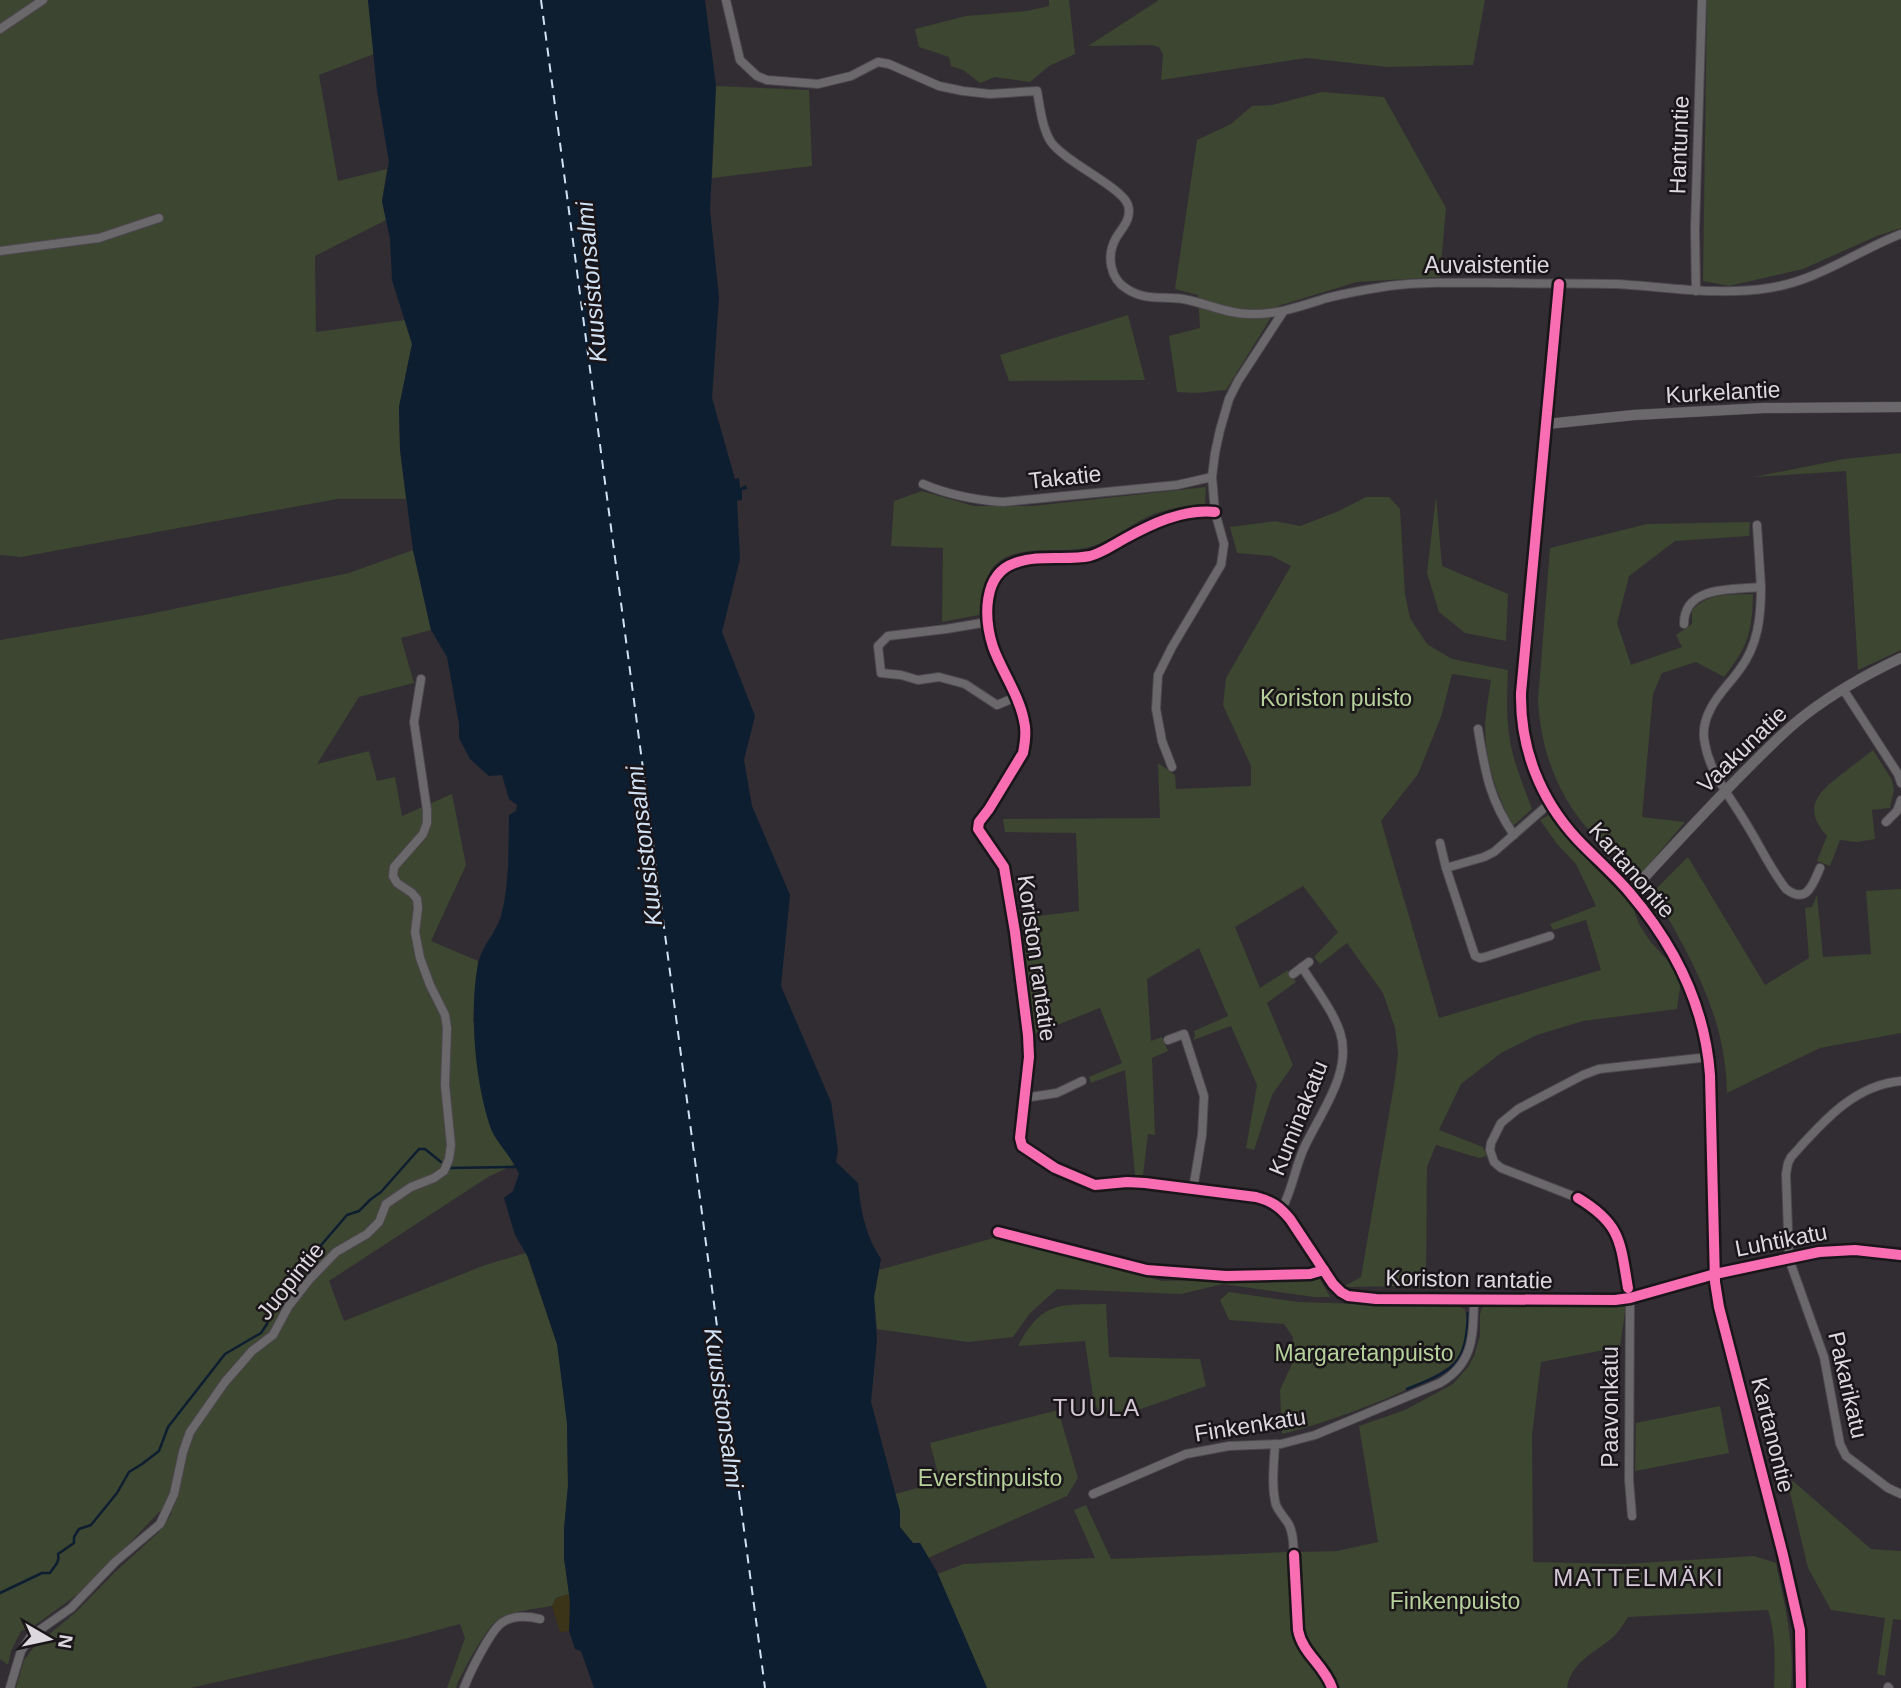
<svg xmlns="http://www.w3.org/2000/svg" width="1901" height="1688" font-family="Arial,sans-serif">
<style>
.green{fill:#3c4630}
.sand{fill:#3c3419}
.water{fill:#0d1e31}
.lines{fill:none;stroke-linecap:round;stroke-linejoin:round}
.stream{stroke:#0d1e31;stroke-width:2.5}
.ferry{stroke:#d2e2f5;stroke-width:2;stroke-dasharray:9 7;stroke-linecap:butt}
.minor-casing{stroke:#4d484e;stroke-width:10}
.tertiary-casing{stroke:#4d484e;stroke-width:11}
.minor{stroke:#6b686c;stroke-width:8}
.tertiary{stroke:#6b686c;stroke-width:10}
.cycleway-casing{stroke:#191519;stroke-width:15}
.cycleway{stroke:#f96db3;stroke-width:10}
.labels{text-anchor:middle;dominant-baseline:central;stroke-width:5;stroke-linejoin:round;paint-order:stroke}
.street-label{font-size:23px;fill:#ddd7de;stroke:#191519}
.park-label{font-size:23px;fill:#b6d19b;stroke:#191519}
.water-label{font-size:24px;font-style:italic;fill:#d2e2f5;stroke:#191519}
.neighbourhood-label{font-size:24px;letter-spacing:2px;fill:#d2c6d3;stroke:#191519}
</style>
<rect width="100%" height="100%" fill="#322d33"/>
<g class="green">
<path d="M0,0H368L374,54L319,75L338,181L387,169L382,201L386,220L315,256L316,332L405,320L412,344L399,407L400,450L406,499H337L21,557L0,555Z"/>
<path d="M1049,0H1069L1075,54L1049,66L1030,82L995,77L980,83L963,70L951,66L949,57L919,47L915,29L966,16L1027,11L1049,6Z"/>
<path d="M1159,0H1485L1473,65L1387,67L1306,58L1161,80L1163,54L1159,47L1151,45L1088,46Z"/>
<path d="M1707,0H1901V228L1877,236L1803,269L1729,286L1703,281Z"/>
<path d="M716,86L809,90L812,166L712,178Z"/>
<path d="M1322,92L1384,97L1446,208L1440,277L1357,282L1278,306L1226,390L1196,393L1177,392L1169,336L1200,328L1198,295L1175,289L1197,140L1231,124L1252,106L1272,105Z"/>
<path d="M1128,315L1145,380L1009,381L1000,355Z"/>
<path d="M1901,453V650L1858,670L1846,471L1754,477L1844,459Z"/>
<path d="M1206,487L1205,504C1186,507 1165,508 1147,517C1127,527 1107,544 1085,548C1057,554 1019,543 996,564C983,576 984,597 984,614L942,622L943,548L891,546L894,501L922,491L974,506H1033Z"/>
<path d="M1436,496L1442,566L1508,594L1506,641L1465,633L1439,612L1427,573Z"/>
<path d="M1366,497H1389L1400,509L1405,594L1410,618L1427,644L1452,659L1508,670C1507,694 1506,718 1510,741C1514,764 1524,787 1532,809L1513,826C1496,794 1485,761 1485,724C1486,710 1489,694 1491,680L1452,674L1441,717L1418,774L1381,821L1439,1018L1601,970L1586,920L1553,930L1550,924L1596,906L1576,864L1557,844L1540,820L1549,815L1632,905L1639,924L1650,941L1674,968L1681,980L1677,1009L1583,1021L1537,1035L1501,1053L1461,1084L1439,1130L1483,1147L1487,1156L1479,1158L1436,1145L1427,1167L1426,1286L1343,1287L1361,1277L1395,1079L1398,1054L1395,1028L1383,993L1347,943L1320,964L1314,957L1338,932L1303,886L1235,927L1260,988L1288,970L1296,982L1267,1003L1293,1065L1272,1095L1254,1150L1246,1148L1257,1085L1231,1026L1193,1040L1195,1036L1194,1031L1228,1016L1199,948L1147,979L1151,1041L1162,1037L1168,1051L1152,1058L1155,1135L1148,1134L1143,1175H1135L1125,1070L1091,1083L1089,1077L1122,1063L1100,1008L1032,1035L1022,918L1079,911L1076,833L1005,832L1003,819L1160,818L1158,763L1175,775L1176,789L1251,786V766L1223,705L1226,678L1291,566L1272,556L1237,553L1230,527L1275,521L1300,526L1339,511Z"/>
<path d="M1750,522L1749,536L1675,541L1629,576L1617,623L1631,665L1682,647L1676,635L1692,624V610C1710,592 1729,595 1753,594C1752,633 1748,646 1724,677L1696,662L1662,673L1653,694L1642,817L1685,822L1640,875C1623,860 1603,846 1588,829C1556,793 1541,748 1538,701L1550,548L1647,524Z"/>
<path d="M413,550L431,630L401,638L414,683L359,697L317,764L369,751L377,781L395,777L402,816L452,794L466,865L431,941L478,961L473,1020L515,1164L488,1177L329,1281L344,1321L485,1265L526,1253L557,1344L562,1377L567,1423L568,1486L564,1529V1558L569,1594L556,1598L552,1606C536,1609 507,1611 495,1622C484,1632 461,1674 456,1688H447L465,1638L460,1624L408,1638L191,1688H16L24,1660L33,1648L77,1611L115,1572L159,1532L172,1513L160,1511L89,1586L34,1626L21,1631L11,1651L8,1665L0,1659V640L139,616L349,573Z"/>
<path d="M1873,750L1892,780L1894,790L1890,808L1872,810L1875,839L1857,842L1840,840L1830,866L1817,861L1827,836C1802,808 1817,793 1842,774C1852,766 1863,758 1873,750Z"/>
<path d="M1688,857L1765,985L1809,958L1805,908L1812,907L1817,895L1823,957L1871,954L1866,891L1901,889V1033L1820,1048L1727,1093C1726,1016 1690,956 1653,892Z"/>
<path d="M997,1237L1162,1281L1319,1277L1330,1297H1314L1223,1284L1181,1294L1057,1289L1030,1313L1013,1337L968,1342L877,1329L874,1297L879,1270Z"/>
<path d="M1229,1292L1298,1302L1459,1307L1465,1309C1467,1321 1468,1341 1463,1352C1449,1381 1315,1427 1282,1434L1280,1390L1292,1364L1293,1337L1284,1324L1229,1320L1220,1300Z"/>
<path d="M1106,1304L1109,1357L1200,1359L1206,1386L1138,1410L1101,1414L1094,1403L1085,1341L1018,1346C1043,1300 1059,1305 1106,1304Z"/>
<path d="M1486,1305H1626L1620,1347L1541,1362L1532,1435L1533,1562L1624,1564L1754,1556L1779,1564H1776C1785,1605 1795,1646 1791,1688H1774C1775,1662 1776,1635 1768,1610L1628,1617C1623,1625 1618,1633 1611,1639C1592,1654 1571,1663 1567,1688H987L937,1574L964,1564L1095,1558L1074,1510L1086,1505L1111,1559L1288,1552L1292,1560V1576L1297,1575L1299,1552L1337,1551L1378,1542L1359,1426L1405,1410L1453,1384L1468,1367L1474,1356L1480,1336V1314L1482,1308Z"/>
<path d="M1720,1406L1729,1453L1635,1471L1636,1423Z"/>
<path d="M1058,1410L1078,1478L1067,1496L928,1558L920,1543H913L900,1527V1511L895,1494L940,1482L930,1443Z"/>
<path d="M1793,1481L1871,1549L1901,1551V1620L1893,1619L1885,1676L1877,1674L1885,1618L1831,1610L1808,1568L1788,1484Z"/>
</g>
<path class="sand" d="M569,1594L571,1620L569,1631L560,1632L552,1606L556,1598Z"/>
<path class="water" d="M368,0H705L716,86L710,210L719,297L712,398L735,479L739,478L740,488L746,485L747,489L742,490V500L737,501L740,559L722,632L755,716L744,760L752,806L790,895L781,986L831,1102L838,1150L836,1162L858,1183C861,1212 865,1234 881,1259L874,1297L877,1340L871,1402L900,1511V1527L913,1543H920L937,1572L987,1688H594L581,1651L575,1649L569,1631L570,1601L564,1558V1529L568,1486L567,1423L557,1344L528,1257L515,1235L504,1198L513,1191L519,1174C512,1157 496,1142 491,1129C475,1083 469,1012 478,964C481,947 496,933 501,916C510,884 508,848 509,815L516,811L517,805L509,799L502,775L489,776L470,759L459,738V724L447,657L431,630L413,550L400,450L399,407L412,344L392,280L390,239L382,201L389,162L377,91Z"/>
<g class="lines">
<g class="stream">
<path d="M449,1168L516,1167"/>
<path d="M1407,1389C1453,1370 1466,1367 1468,1313"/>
<path d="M0,1593L42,1573H50C54,1566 60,1563 58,1554L74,1543V1537L79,1529L91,1525L117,1493L129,1472L142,1464L159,1451L168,1427L225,1354L261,1333L267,1324L274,1300L347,1215L359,1211L371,1199L381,1192L419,1149H425L441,1162"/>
</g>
<path class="ferry" d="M541,0L765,1688"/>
<g class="minor-casing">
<g id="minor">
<path d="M726,0L740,60L757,76L767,80L818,84L851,76L878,62L889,64L939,86L963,91L990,94L1037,91C1040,107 1042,128 1051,142C1065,162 1122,187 1128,205C1132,219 1122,228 1116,238C1106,256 1110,279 1127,289C1145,301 1164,296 1183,299C1206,303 1227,314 1250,314C1277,315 1301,306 1327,298C1347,293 1369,289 1389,286C1430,281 1471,283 1511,283C1546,284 1582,283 1617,284C1668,287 1718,296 1769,288C1817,281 1857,251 1901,234"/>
<path d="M0,29L43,0"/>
<path d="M0,251L99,238L159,218"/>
<path d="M1696,291L1695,229L1702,0"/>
<path d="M1547,424L1559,284"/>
<path d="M923,484C949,495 975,500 1003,502L1177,485L1212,477"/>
<path d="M1215,512C1182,509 1151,524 1124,539C1113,545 1102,553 1090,556C1066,561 1039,554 1015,563C982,574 984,619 993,647C1002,672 1019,695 1024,721C1027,732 1025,743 1023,753L989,809L979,822L978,829L1004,867L1015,932L1028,1035L1029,1057L1020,1138L1022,1146L1055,1168L1095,1185L1127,1182L1145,1183L1256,1197C1272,1201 1280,1207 1290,1219L1333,1284L1341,1292L1348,1296L1376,1299L1615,1300L1630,1298L1715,1274L1819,1252L1855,1250"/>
<path d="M1757,525L1761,587"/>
<path d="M988,622L946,629L888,636L878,646L881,673L901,675L918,680L939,677L965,684L997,705L1016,697"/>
<path d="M1684,624C1684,585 1733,590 1761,587C1761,617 1758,645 1740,669C1731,682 1718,694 1711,708C1705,719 1702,732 1705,744C1710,774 1732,799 1747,825C1760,846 1771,870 1786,889C1807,905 1813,884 1820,868"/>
<path d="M1843,689L1898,774L1901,783"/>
<path d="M1478,729C1485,771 1489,799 1514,835"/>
<path d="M1172,767L1162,741L1156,709L1158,675L1172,647L1221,565L1224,544L1215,512L1212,477L1215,453L1220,430L1229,399L1238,381L1283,312"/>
<path d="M1886,822L1897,811L1901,800"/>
<path d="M1440,843L1446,868L1475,956L1480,958L1485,957L1550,936"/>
<path d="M1446,868L1484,857L1494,852L1550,803"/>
<path d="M1293,974L1309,962"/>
<path d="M1168,1040L1184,1034L1204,1096L1202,1135L1193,1189"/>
<path d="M1901,1081C1853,1085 1821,1124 1791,1157L1788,1163L1786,1174L1789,1259L1824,1357L1840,1444L1846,1456L1888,1488L1901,1494"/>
<path d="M1024,1098L1057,1093L1082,1081"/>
<path d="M1578,1198L1501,1168L1494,1162L1490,1150L1491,1143L1501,1123L1518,1109L1583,1075L1599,1069L1709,1057"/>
<path d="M1282,1209C1292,1190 1295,1168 1304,1148C1320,1113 1353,1072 1340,1032C1332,1009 1315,988 1302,967"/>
<path d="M1630,1298L1629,1480L1632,1516"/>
<path d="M1275,1444C1274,1464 1271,1486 1276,1505C1279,1512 1284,1517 1288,1523C1294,1533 1293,1545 1294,1555"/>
<path d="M1093,1494L1186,1454L1229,1446L1281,1444L1315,1435L1440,1383C1474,1363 1473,1336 1474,1300"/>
<path d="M1888,1687L1889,1688"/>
<path d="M10,1688L21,1651L31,1636L71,1608L115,1562L160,1524L174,1494L183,1452L190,1432L225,1382L252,1351L273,1335L288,1307L309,1280L336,1252L367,1234L379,1222L386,1204L411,1187L434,1178L444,1171L449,1159L451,1145L445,1085L447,1028L445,1015L430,985L420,958L415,932L418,908L417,899L412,893L397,883L393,876L394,867L423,834L427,823V810L414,722L421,679"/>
<path d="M464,1688C469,1674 491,1629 503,1622C514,1615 528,1616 540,1619"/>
</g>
</g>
<g class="tertiary-casing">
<g id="tertiary">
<path d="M1629,891L1640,882C1675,844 1710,806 1746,770C1765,751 1784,731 1805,715C1835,692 1867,674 1901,658"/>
<path d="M1801,1688L1800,1630L1783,1555L1719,1307L1715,1282L1710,1075C1705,1005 1675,946 1630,893C1614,874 1594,857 1577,839C1540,799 1520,748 1521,693L1547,424L1634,415L1764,408L1901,407"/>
</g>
</g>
<use href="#minor" class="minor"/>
<use href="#tertiary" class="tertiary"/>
<g class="cycleway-casing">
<g id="cycleway">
<path d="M1559,284L1521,693C1520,748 1540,799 1577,839C1594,857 1614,874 1630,893C1675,946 1705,1005 1710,1075L1715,1282L1719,1307L1783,1555L1800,1630L1801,1688"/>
<path d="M1215,512C1182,509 1151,524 1124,539C1113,545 1102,553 1090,556C1066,561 1039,554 1015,563C982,574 984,619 993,647C1002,672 1019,695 1024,721C1027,732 1025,743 1023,753L989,809L979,822L978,829L1004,867L1015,932L1028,1035L1029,1057L1020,1138L1022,1146L1055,1168L1095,1185L1127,1182L1145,1183L1256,1197C1272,1201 1280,1207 1290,1219L1333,1284L1341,1292L1348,1296L1376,1299L1615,1300L1630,1298L1715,1274L1819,1252L1855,1250L1901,1255"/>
<path d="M1578,1198C1621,1224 1620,1241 1628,1288"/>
<path d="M998,1232L1147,1270L1226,1276L1310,1274L1324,1270"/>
<path d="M1294,1555L1298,1630C1302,1653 1325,1666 1332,1688"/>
</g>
</g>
<use href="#cycleway" class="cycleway"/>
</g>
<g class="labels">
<g class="street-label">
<text transform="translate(1679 145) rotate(-88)">Hantuntie</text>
<text x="1487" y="265">Auvaistentie</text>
<text transform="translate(1723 392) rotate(-3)">Kurkelantie</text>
<text transform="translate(1065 477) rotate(-6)">Takatie</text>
<text transform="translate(1742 749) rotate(-44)">Vaakunatie</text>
<text transform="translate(1632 870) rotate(49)">Kartanontie</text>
<text transform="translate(1037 958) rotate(82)">Koriston rantatie</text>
<text transform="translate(1298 1118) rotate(-68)">Kuminakatu</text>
<text transform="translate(1781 1240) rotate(-11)">Luhtikatu</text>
<text transform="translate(1469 1279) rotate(1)">Koriston rantatie</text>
<text transform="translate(290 1281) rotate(-51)">Juopintie</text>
<text transform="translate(1848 1385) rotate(77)">Pakarikatu</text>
<text transform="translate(1610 1407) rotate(-90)">Paavonkatu</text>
<text transform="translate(1250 1425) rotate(-9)">Finkenkatu</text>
<text transform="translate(1773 1435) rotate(76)">Kartanontie</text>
</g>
<g class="park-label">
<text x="1336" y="698">Koriston puisto</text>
<text x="1364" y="1353">Margaretanpuisto</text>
<text x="990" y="1478">Everstinpuisto</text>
<text x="1455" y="1601">Finkenpuisto</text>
</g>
<g class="water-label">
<text transform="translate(591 282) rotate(-95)">Kuusistonsalmi</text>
<text transform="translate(644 846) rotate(-97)">Kuusistonsalmi</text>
<text transform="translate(724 1408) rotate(82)">Kuusistonsalmi</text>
</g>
<g class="neighbourhood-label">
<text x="1097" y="1407">TUULA</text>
<text x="1639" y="1577">MATTELMÄKI</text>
</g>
</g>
<g transform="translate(49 1639) rotate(99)" stroke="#191519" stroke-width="5" paint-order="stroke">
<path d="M0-5L12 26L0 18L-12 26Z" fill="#ddd7de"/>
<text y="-10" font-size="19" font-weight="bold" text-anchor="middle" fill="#ddd7de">N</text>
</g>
</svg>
